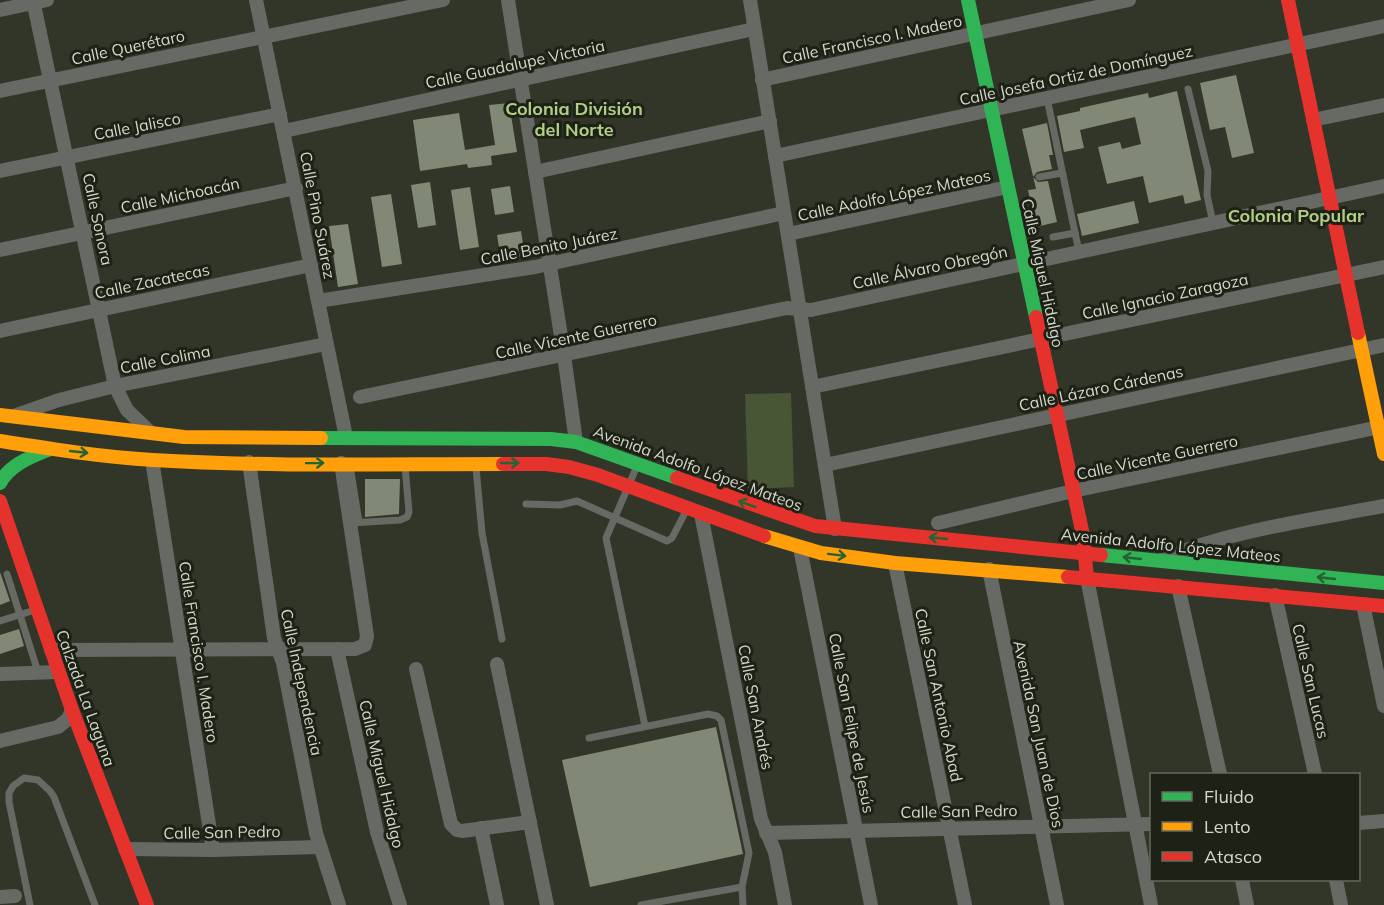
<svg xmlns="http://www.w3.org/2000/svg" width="1384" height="905" font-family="Mulish,sans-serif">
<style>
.green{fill:#495635}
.building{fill:#818875}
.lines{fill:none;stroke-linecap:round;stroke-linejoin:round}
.lane{stroke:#676a64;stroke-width:7}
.street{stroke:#676a64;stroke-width:14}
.fast{stroke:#30b455;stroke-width:14}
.slow{stroke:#ff9f0a;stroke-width:14}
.jam{stroke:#e5322d;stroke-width:14}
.oneway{stroke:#266332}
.labels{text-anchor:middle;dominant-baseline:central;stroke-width:6;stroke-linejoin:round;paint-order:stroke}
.street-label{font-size:16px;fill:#d2d8ca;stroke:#1d2116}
.neighbourhood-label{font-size:18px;font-weight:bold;fill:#b2cd86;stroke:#1d2116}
</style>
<rect width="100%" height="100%" fill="#313629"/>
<path class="green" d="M791,393L794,487L748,489L745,394Z"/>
<g class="building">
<path d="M1236,75L1254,153L1232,158L1225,127L1210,130L1200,83Z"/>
<path d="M1177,91L1201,200L1185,204L1183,195L1149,203L1143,176L1107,184L1098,147L1120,142L1122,149L1141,144L1135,117L1080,130L1084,148L1064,152L1057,116L1080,111V108L1125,98L1148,93L1149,98Z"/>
<path d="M509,103L517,152L491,156L492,165L468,168L467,164L420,171L413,120L459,113L465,150L495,145L489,105Z"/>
<path d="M1047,123L1053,155H1049L1052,169L1037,172L1033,177L1038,182L1048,181L1057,222L1036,227L1028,190L1036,189L1022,129Z"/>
<path d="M430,182L436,225L418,228L411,185Z"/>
<path d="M510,186L514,212L495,215L491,189Z"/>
<path d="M470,187L479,247L460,250L451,190Z"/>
<path d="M391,194L402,264L382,267L371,197Z"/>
<path d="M1134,201L1139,223L1082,236L1077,214Z"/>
<path d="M348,224L358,284L338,287L329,226Z"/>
<path d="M521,231L525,256L501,260L497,235Z"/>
<path d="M365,479H400L399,514L365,517Z"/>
<path d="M0,572L10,601L0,605Z"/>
<path d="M19,629L24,646L0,654V635Z"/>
<path d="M716,727L743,854L590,887L562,760Z"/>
</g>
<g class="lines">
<g class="lane">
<path d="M1188,89L1208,171L1207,195L1213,223"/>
<path d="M1047,98L1079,252"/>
<path d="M1039,177L1062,173"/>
<path d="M1053,237L1075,233"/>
<path d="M350,466L359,522"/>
<path d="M637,466L606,538L645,726"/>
<path d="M476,468L482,533L502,639"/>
<path d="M526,504L560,505L577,501L667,541L672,538L686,511"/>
<path d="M351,523L400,520L407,517L409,512L405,466"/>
<path d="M7,574L38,672"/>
<path d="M0,621L35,610"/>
<path d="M589,738L708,714L717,716L721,720L749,853L742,887L743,905"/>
<path d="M30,905L9,802V793L13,786L24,778L38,780L50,791L54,797L95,905"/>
<path d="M641,905L742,887"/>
</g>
<g class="street">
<path d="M33,0L115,386L127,410L150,432"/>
<path d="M256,0L346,437"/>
<path d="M508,0L564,355L576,442"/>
<path d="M750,0L835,529"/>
<path d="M0,10L47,0"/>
<path d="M762,80L1129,0"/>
<path d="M0,91L443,0"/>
<path d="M1313,120L1384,105"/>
<path d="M284,131L754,29"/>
<path d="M775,156L1384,26"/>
<path d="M0,171L280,114"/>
<path d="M535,172L770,121"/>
<path d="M788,234L1008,187"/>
<path d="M0,250L296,188"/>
<path d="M318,301L535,267L784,213"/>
<path d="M0,331L311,265"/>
<path d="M812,387L1384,267"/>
<path d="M360,397L787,308L811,310L1384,186"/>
<path d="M16,415L59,400L115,386L326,344"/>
<path d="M152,460L213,850"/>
<path d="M249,462L274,638L283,663L316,833L339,905"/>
<path d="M825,465L1384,345"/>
<path d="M701,514L761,819L775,852L785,905"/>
<path d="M938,523L1073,491L1384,426"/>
<path d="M800,548L871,905"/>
<path d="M1164,558C1234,530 1310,520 1384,506"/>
<path d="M895,563L965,905"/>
<path d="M989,569L1057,905"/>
<path d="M1087,578L1151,905"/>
<path d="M1178,586L1220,774"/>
<path d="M1275,595L1315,774"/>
<path d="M1363,604L1384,706"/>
<path d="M337,649L377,832L400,905"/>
<path d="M51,650L355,649L365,645L367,636L341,463"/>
<path d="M497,664L547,905"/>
<path d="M416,669L451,824L457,830L462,831L530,822"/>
<path d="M0,674L58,672"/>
<path d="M0,741L58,727L68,719L72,710"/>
<path d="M1358,823L1384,821"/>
<path d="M481,828L497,905"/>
<path d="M766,833L1152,824"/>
<path d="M125,849L213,850L320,847"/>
<path d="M1242,880L1247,905"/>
<path d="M1336,880L1341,905"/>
<path d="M0,897L15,896"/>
</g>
<g class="fast">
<path d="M968,0L1036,317"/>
<path d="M321,438L551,439L576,442L677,478"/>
<path d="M0,483C10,464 31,457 50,449"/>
<path d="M1101,555L1384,583"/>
</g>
<g class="slow">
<path d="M1358,333L1384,454"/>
<path d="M0,415L184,437L321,438"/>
<path d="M0,441C51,449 102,457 153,460C270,467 387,464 503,464"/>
<path d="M764,536L821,553L895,563L1068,577"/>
</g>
<g class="jam">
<path d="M1288,0L1358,333"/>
<path d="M1036,317L1083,535L1087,578"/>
<path d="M503,464H546L569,467L598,475L764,536"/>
<path d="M677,478L815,526L1101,555"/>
<path d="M0,501L72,710L147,905"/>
<path d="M1068,577L1384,606"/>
</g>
</g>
<defs><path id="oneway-shaft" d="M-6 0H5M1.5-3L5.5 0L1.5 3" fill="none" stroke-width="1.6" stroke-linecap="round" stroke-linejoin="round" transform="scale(1.5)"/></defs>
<g class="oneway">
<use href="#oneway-shaft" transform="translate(79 452) rotate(6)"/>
<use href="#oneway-shaft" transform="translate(315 463) rotate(-1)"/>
<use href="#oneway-shaft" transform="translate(510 463)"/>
<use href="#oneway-shaft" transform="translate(747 504) rotate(-160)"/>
<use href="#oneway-shaft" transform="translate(938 538) rotate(-174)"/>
<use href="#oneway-shaft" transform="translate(837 555) rotate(7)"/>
<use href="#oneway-shaft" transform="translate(1132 558) rotate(-174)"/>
<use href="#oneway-shaft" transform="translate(1326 578) rotate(-174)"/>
</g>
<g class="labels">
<g class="street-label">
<text transform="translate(872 39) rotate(-12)">Calle Francisco I. Madero</text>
<text transform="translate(128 47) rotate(-12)">Calle Querétaro</text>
<text transform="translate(515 64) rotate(-12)">Calle Guadalupe Victoria</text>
<text transform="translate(1076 75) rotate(-12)">Calle Josefa Ortiz de Domínguez</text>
<text transform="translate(137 126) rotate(-11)">Calle Jalisco</text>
<text transform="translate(180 195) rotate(-12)">Calle Michoacán</text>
<text transform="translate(894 195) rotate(-12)">Calle Adolfo López Mateos</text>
<text transform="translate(318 215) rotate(79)">Calle Pino Suárez</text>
<text transform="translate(98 219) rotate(78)">Calle Sonora</text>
<text transform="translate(549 246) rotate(-11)">Calle Benito Juárez</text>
<text transform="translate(930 267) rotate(-12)">Calle Álvaro Obregón</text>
<text transform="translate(1043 273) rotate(78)">Calle Miguel Hidalgo</text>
<text transform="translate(152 281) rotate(-12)">Calle Zacatecas</text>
<text transform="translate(1165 296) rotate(-12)">Calle Ignacio Zaragoza</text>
<text transform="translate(576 336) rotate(-12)">Calle Vicente Guerrero</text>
<text transform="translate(165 359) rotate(-11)">Calle Colima</text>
<text transform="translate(1101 388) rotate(-12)">Calle Lázaro Cárdenas</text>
<text transform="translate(1157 457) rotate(-12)">Calle Vicente Guerrero</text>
<text transform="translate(698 468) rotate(20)">Avenida Adolfo López Mateos</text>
<text transform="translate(1171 545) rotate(6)">Avenida Adolfo López Mateos</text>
<text transform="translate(199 652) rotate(81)">Calle Francisco I. Madero</text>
<text transform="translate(1311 681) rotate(77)">Calle San Lucas</text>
<text transform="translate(302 682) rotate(78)">Calle Independencia</text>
<text transform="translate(939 695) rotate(78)">Calle San Antonio Abad</text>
<text transform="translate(86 698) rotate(70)">Calzada La Laguna</text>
<text transform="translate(756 707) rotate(79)">Calle San Andrés</text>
<text transform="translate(852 723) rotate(79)">Calle San Felipe de Jesús</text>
<text transform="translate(1039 734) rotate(78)">Avenida San Juan de Dios</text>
<text transform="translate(382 774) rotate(77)">Calle Miguel Hidalgo</text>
<text transform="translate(959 811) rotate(-1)">Calle San Pedro</text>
<text transform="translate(222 832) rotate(-1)">Calle San Pedro</text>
</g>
<g class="neighbourhood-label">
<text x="574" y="108">Colonia División<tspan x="574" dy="21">del Norte</tspan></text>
<text x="1296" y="215">Colonia Popular</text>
</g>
</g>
<rect x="1150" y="773" width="210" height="108" fill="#1d2116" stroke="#656a5e" stroke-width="1.5"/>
<rect x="1162" y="792" width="30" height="9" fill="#30b455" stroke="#656a5e" stroke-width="1.5"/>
<text x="1204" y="803" font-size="18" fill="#d2d8ca">Fluido</text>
<rect x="1162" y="822" width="30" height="9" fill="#ff9f0a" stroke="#656a5e" stroke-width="1.5"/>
<text x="1204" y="833" font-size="18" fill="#d2d8ca">Lento</text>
<rect x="1162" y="852" width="30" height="9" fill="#e5322d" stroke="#656a5e" stroke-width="1.5"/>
<text x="1204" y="863" font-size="18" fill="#d2d8ca">Atasco</text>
</svg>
